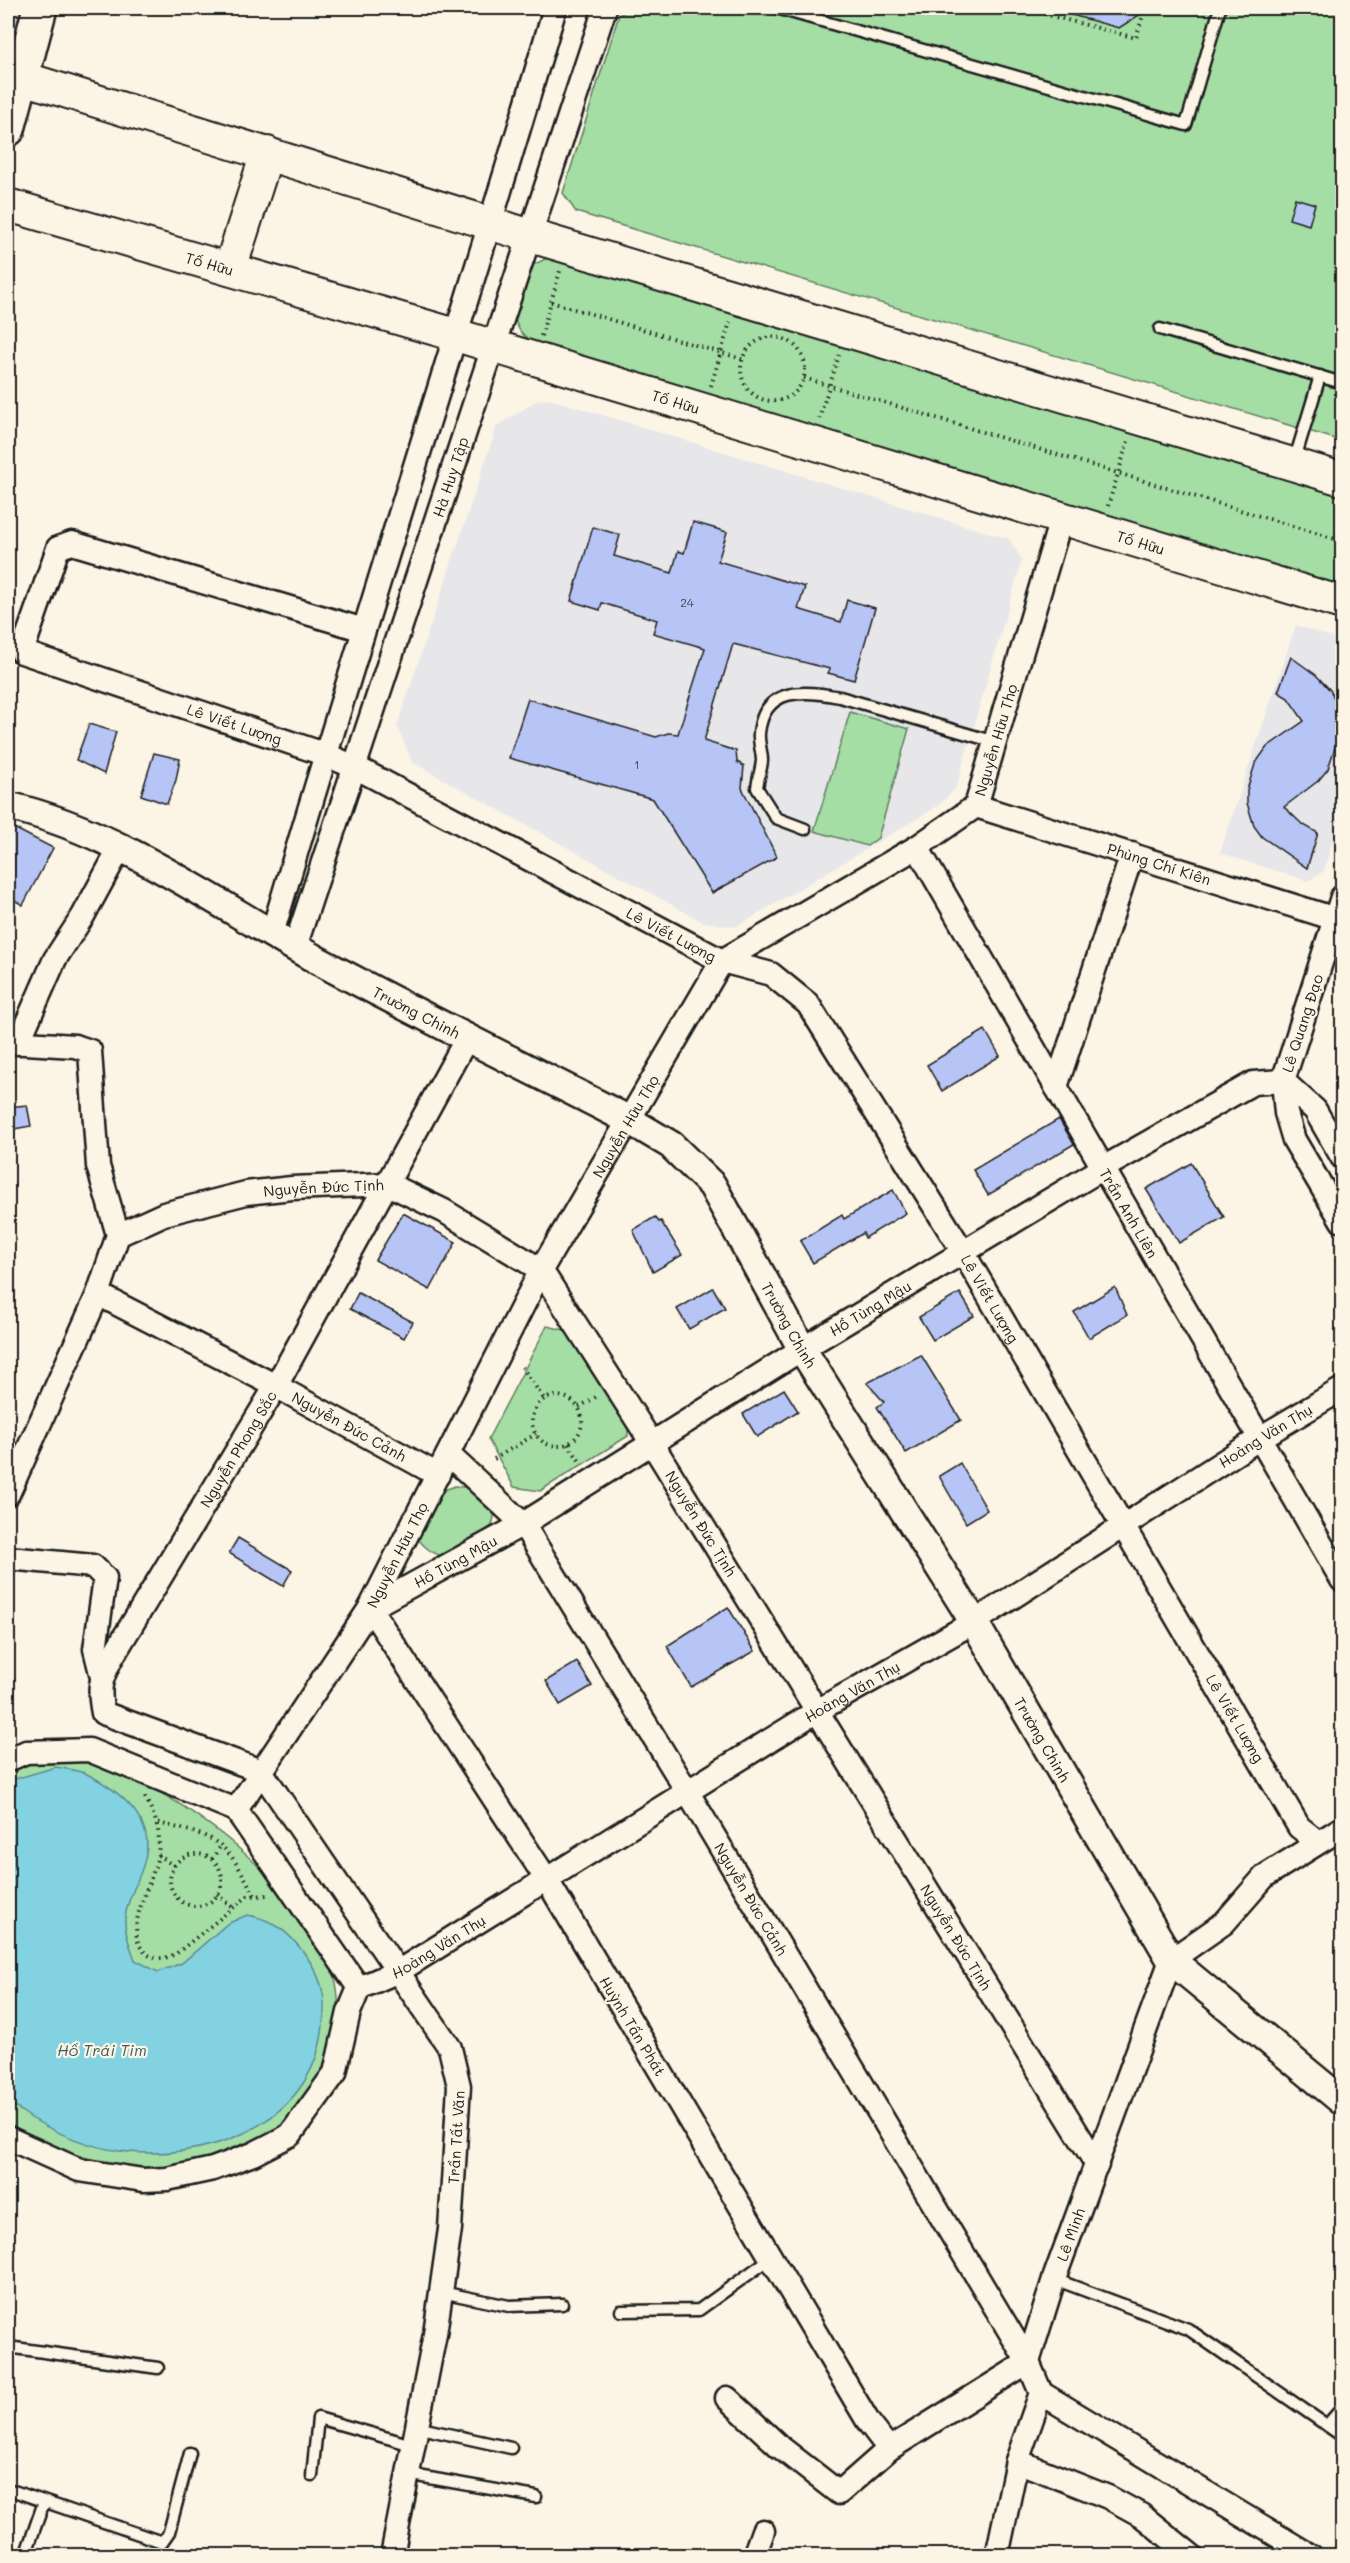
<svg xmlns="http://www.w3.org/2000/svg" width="1350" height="2563" font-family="Mali,sans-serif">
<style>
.built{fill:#e7e7ea}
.green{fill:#a4dea4;stroke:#607d60;stroke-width:1.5}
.water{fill:#83d2e1;stroke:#5a8992;stroke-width:1.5}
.building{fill:#b6c5f5;stroke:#1c1c1c;stroke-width:1.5}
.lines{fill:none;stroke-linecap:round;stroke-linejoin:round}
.service-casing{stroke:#1c1c1c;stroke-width:15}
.minor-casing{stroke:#1c1c1c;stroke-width:27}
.tertiary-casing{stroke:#1c1c1c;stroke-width:32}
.secondary-casing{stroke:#1c1c1c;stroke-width:36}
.trunk-casing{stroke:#1c1c1c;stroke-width:38}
.path{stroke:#1c1c1c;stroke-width:4;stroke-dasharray:1.5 4.5;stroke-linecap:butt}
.service{stroke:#fcf5e5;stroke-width:10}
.minor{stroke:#fcf5e5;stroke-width:22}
.tertiary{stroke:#fcf5e5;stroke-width:27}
.secondary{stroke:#fcf5e5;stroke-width:32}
.trunk{stroke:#fcf5e5;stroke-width:33}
.labels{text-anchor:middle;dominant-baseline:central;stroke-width:4.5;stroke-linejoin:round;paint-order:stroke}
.number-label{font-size:12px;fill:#424652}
.street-label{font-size:15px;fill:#1c1c1c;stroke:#fcf5e5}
.water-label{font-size:16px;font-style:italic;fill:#405c61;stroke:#fcf5e5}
</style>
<rect width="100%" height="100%" fill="#fcf5e5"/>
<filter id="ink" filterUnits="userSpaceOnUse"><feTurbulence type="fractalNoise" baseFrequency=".0167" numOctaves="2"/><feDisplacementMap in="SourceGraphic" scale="12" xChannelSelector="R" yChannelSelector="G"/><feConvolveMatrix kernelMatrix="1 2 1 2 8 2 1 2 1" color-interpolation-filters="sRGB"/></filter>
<g filter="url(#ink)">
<g class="built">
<path d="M550,399L1009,539L1022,560L956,788L938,806L736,927L703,922L412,762L397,726L497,426L538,400Z"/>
<path d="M1296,625L1342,641V808L1324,871L1308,881L1220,853Z"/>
</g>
<g class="green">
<path d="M630,8H1342V441L576,212L563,193L619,15Z"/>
<path d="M549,257L1342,494V589L541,346C498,327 519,301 531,266Z"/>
<path d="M850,712L909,729L878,838L867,846L814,831Z"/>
<path d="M547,1326L573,1332L627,1416L628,1436L540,1491L514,1487L488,1439Z"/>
<path d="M455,1486L469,1488L496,1508L492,1526C481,1533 458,1552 446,1555C435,1558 419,1543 416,1534L438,1492Z"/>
<path d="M60,1756C130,1769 190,1805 243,1852C273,1878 324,1935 334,1974C344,2011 336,2054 314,2086C304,2101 295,2117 280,2128C202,2187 86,2175 8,2122V1770Z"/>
</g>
<path class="water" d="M56,1767C66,1769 78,1770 87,1774C117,1789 153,1817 146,1854C143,1876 126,1898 125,1920C124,1933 131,1948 135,1960L158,1972L182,1963L227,1924L247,1915C274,1919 289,1933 305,1954C326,1983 327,2004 321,2039C303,2130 200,2162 119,2151C79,2145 38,2126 8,2101V1781Z"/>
<g class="building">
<path d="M1065,8H1150L1119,28L1064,13Z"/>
<path d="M1295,198L1315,204L1309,225L1289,219Z"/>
<path d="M693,522L727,532L718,561L805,587L798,609L841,622L847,600L875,608L854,680L828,673L830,669L733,644L704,741L736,751L737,762L744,766L742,788L777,857L712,893L653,799L509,758L528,699L656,737L668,733L678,734L705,648L653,633L657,620L602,603L600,610L571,601L593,527L620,535L614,556L672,573L678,551L684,553Z"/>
<path d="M1291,657L1316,675L1330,690L1337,704L1341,729L1328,769L1318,781L1284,807L1302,824L1318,833L1307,868L1262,837L1254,826L1247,803V790L1255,764L1267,747L1304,721L1288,698L1278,692Z"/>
<path d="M89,724L116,732L104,774L76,760Z"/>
<path d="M154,753L180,759L176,780L167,804L141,795Z"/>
<path d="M8,825L53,848L23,905L8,897Z"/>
<path d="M985,1030L1000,1056L942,1091L927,1065Z"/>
<path d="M27,1105L31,1126L8,1130V1107Z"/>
<path d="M1059,1119L1074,1144L988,1195L973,1170Z"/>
<path d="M1191,1163L1224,1217L1179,1243L1146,1189Z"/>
<path d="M893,1190L906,1213L865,1238L863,1233L813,1263L800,1241L842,1215L844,1219Z"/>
<path d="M403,1213L456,1242L430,1290L375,1260Z"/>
<path d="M655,1217L659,1222L661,1221L682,1255L653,1272L633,1230Z"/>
<path d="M1115,1287L1127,1315L1089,1338L1074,1312Z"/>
<path d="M713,1288L725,1308L689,1329L677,1309Z"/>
<path d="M358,1293L413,1322L404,1338L350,1309Z"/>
<path d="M960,1293L974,1316L933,1340L919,1317Z"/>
<path d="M921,1355L961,1420L906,1453L877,1407L884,1402L867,1383Z"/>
<path d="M784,1389L798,1411L757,1437L743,1414Z"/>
<path d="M960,1463L987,1510L966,1523L939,1476Z"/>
<path d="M238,1538L292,1570L283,1586L229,1553Z"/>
<path d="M728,1607L755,1651L691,1687L667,1646Z"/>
<path d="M577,1662L592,1686L560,1705L546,1681Z"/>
</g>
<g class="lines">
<g class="service-casing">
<g id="service">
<path d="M776,8L1186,125L1220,8"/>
<path d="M1160,329L1342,383"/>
<path d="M1294,462L1320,376"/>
<path d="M805,829L776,818L757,788C758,779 761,770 762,761C762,751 758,742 759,733C764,686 805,690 840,697L995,742"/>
<path d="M1054,2279L1188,2329L1342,2436"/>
<path d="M441,2292L509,2306L562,2304"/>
<path d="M621,2311L699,2310L771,2258"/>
<path d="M8,2347L158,2368"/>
<path d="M1327,2425L1342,2408"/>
<path d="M416,2427L511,2448"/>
<path d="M407,2474L536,2497"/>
<path d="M312,2476L318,2418L412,2445"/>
<path d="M8,2489L162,2542L169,2532L190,2453"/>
<path d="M25,2556L44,2502"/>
</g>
</g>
<g class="minor-casing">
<g id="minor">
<path id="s1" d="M364,630L72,543L58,548L22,652L324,754L357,768L722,961L771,974L808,1004L963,1252L1299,1827L1318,1842"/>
<path id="s2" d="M976,806L1342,921"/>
<path id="s3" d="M917,847L1342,1580"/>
<path d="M1342,897L1283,1081L1286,1113L1294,1140L1342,1221"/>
<path d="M272,934C363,624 464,317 555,8"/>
<path id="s4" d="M295,947L605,8"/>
<path d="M8,1042L75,1046L90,1051L98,1166L118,1235L98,1294L8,1494"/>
<path d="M18,1043L55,959L83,916L120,848"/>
<path d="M1283,1081L1315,1110L1342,1157"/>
<path d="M1056,1087L1132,854"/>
<path id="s5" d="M118,1235L164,1214L246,1193L292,1188L388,1184L444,1211L541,1270L653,1445L1097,2165"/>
<path id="s6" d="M98,1294L276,1386L438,1475"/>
<path id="s7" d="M449,1455L523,1524L687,1791L1028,2362L1041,2393L1017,2461L997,2556"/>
<path d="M8,1558L93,1566L105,1578L95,1649L102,1677"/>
<path d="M8,1760L26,1752L89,1750L236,1810L359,1988L349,2012L335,2073L290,2135L253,2154L213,2169L167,2179L143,2180L79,2170L8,2138"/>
<path id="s8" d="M236,1810L370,1608L541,1270L722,961L917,847L976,806L1061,519"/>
<path id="s9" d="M359,1988L399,1971L817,1711L974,1622L1260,1438L1342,1389"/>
<path d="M1041,2393L1311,2556"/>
<path id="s10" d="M727,2398L780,2447L839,2493L889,2449L1028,2362L1054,2279L1171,1960L1224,1923L1265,1876L1342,1828"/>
<path id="s11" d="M889,2449L869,2423L547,1880L370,1608L523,1524L802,1349L1103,1168L1253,1083L1283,1081"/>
<path d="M1017,2461L1108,2497L1141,2515L1192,2556"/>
<path id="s12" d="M392,2556L435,2334L450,2229L459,2086L450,2048L261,1771L103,1713C98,1688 100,1681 111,1659L276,1386L468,1036"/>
<path d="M754,2556L763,2531"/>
</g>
</g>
<g class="tertiary-casing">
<g id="tertiary">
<path id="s13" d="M8,806C118,831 219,906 319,961C421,1016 526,1067 629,1120L671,1145L712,1185L802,1349L974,1622L1171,1960L1342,2101"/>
</g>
</g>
<g class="secondary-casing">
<g id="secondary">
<path d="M23,78L531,236L1342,479"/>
<path id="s14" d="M8,205L456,335L1342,603"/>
<path d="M230,269L267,153"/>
</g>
</g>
<g class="trunk-casing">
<path id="trunk" d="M8,129L40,8"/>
</g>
<g class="path">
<path d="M1021,8L1136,38L1145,8"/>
<path d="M551,302L742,359"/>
<path d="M541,336L560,271"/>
<circle cx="773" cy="369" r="32"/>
<path d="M804,378L1342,541"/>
<path d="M711,386L730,322"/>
<path d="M819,419L839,355"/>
<path d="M1108,506L1128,441"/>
<path d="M522,1367L544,1399"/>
<circle cx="557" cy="1421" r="25"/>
<path d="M579,1407L596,1397"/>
<path d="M568,1444L581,1463"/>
<path d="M494,1459L536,1434"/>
<path d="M145,1797C156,1818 161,1830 158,1854C154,1883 119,1932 147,1954C157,1961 168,1958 177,1953L248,1896L268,1895"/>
<path d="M158,1823C221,1838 224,1839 255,1896"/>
<circle cx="196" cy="1880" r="26"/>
<path d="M158,1855L174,1866"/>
<path d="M212,1859L222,1844"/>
<path d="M217,1894L233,1908"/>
</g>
<use href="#service" class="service"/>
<use href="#minor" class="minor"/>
<use href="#tertiary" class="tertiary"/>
<use href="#secondary" class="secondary"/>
<use href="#trunk" class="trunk"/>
</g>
</g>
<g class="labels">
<g class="number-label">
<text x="687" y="602">24</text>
<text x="637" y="764">1</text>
</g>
<g class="street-label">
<text stroke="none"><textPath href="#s14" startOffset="210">Tố Hữu</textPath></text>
<text stroke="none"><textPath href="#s14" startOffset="696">Tố Hữu</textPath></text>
<text stroke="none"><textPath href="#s4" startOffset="495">Hà Huy Tập</textPath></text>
<text stroke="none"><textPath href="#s14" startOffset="1182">Tố Hữu</textPath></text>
<text stroke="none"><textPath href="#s1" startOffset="654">Lê Viết Lượng</textPath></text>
<text stroke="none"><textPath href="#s8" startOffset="1346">Nguyễn Hữu Thọ</textPath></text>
<text stroke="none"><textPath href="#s2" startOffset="192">Phùng Chí Kiên</textPath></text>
<text stroke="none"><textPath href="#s1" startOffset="1140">Lê Viết Lượng</textPath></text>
<text stroke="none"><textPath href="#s13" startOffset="459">Trường Chinh</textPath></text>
<text transform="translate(1302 1023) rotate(-72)">Lê Quang Đạo</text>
<text stroke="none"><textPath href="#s8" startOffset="788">Nguyễn Hữu Thọ</textPath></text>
<text stroke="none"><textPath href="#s5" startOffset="213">Nguyễn Đức Tịnh</textPath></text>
<text stroke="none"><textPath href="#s3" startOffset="423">Trần Anh Liên</textPath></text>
<text stroke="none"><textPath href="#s1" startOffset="1642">Lê Viết Lượng</textPath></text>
<text stroke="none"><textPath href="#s11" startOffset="1572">Hồ Tùng Mậu</textPath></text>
<text stroke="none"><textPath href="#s13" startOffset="963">Trường Chinh</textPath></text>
<text stroke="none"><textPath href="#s6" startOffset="284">Nguyễn Đức Cảnh</textPath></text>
<text stroke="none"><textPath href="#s9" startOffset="1062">Hoàng Văn Thụ</textPath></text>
<text stroke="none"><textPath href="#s12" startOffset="1320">Nguyễn Phong Sắc</textPath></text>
<text stroke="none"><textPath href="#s5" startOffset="753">Nguyễn Đức Tịnh</textPath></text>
<text stroke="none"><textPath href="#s8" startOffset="302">Nguyễn Hữu Thọ</textPath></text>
<text stroke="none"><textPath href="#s11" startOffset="1086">Hồ Tùng Mậu</textPath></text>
<text stroke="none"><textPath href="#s9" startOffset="576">Hoàng Văn Thụ</textPath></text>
<text stroke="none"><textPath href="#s1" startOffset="2128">Lê Viết Lượng</textPath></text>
<text stroke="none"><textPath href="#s13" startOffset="1449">Trường Chinh</textPath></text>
<text stroke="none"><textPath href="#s7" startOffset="540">Nguyễn Đức Cảnh</textPath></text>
<text stroke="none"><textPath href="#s5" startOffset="1239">Nguyễn Đức Tịnh</textPath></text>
<text stroke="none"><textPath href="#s9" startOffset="90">Hoàng Văn Thụ</textPath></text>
<text transform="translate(633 2026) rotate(59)">Huỳnh Tấn Phát</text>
<text stroke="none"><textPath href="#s12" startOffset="424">Trần Tất Văn</textPath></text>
<text stroke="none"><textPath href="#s10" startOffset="512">Lê Minh</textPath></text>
</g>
<g class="water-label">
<text x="102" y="2049">Hồ Trái Tim</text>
</g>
</g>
<rect width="1350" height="2563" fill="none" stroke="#fcf5e5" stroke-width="30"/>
<rect x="15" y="15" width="1320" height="2533" fill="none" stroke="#1c1c1c" stroke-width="2" filter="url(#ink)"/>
</svg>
